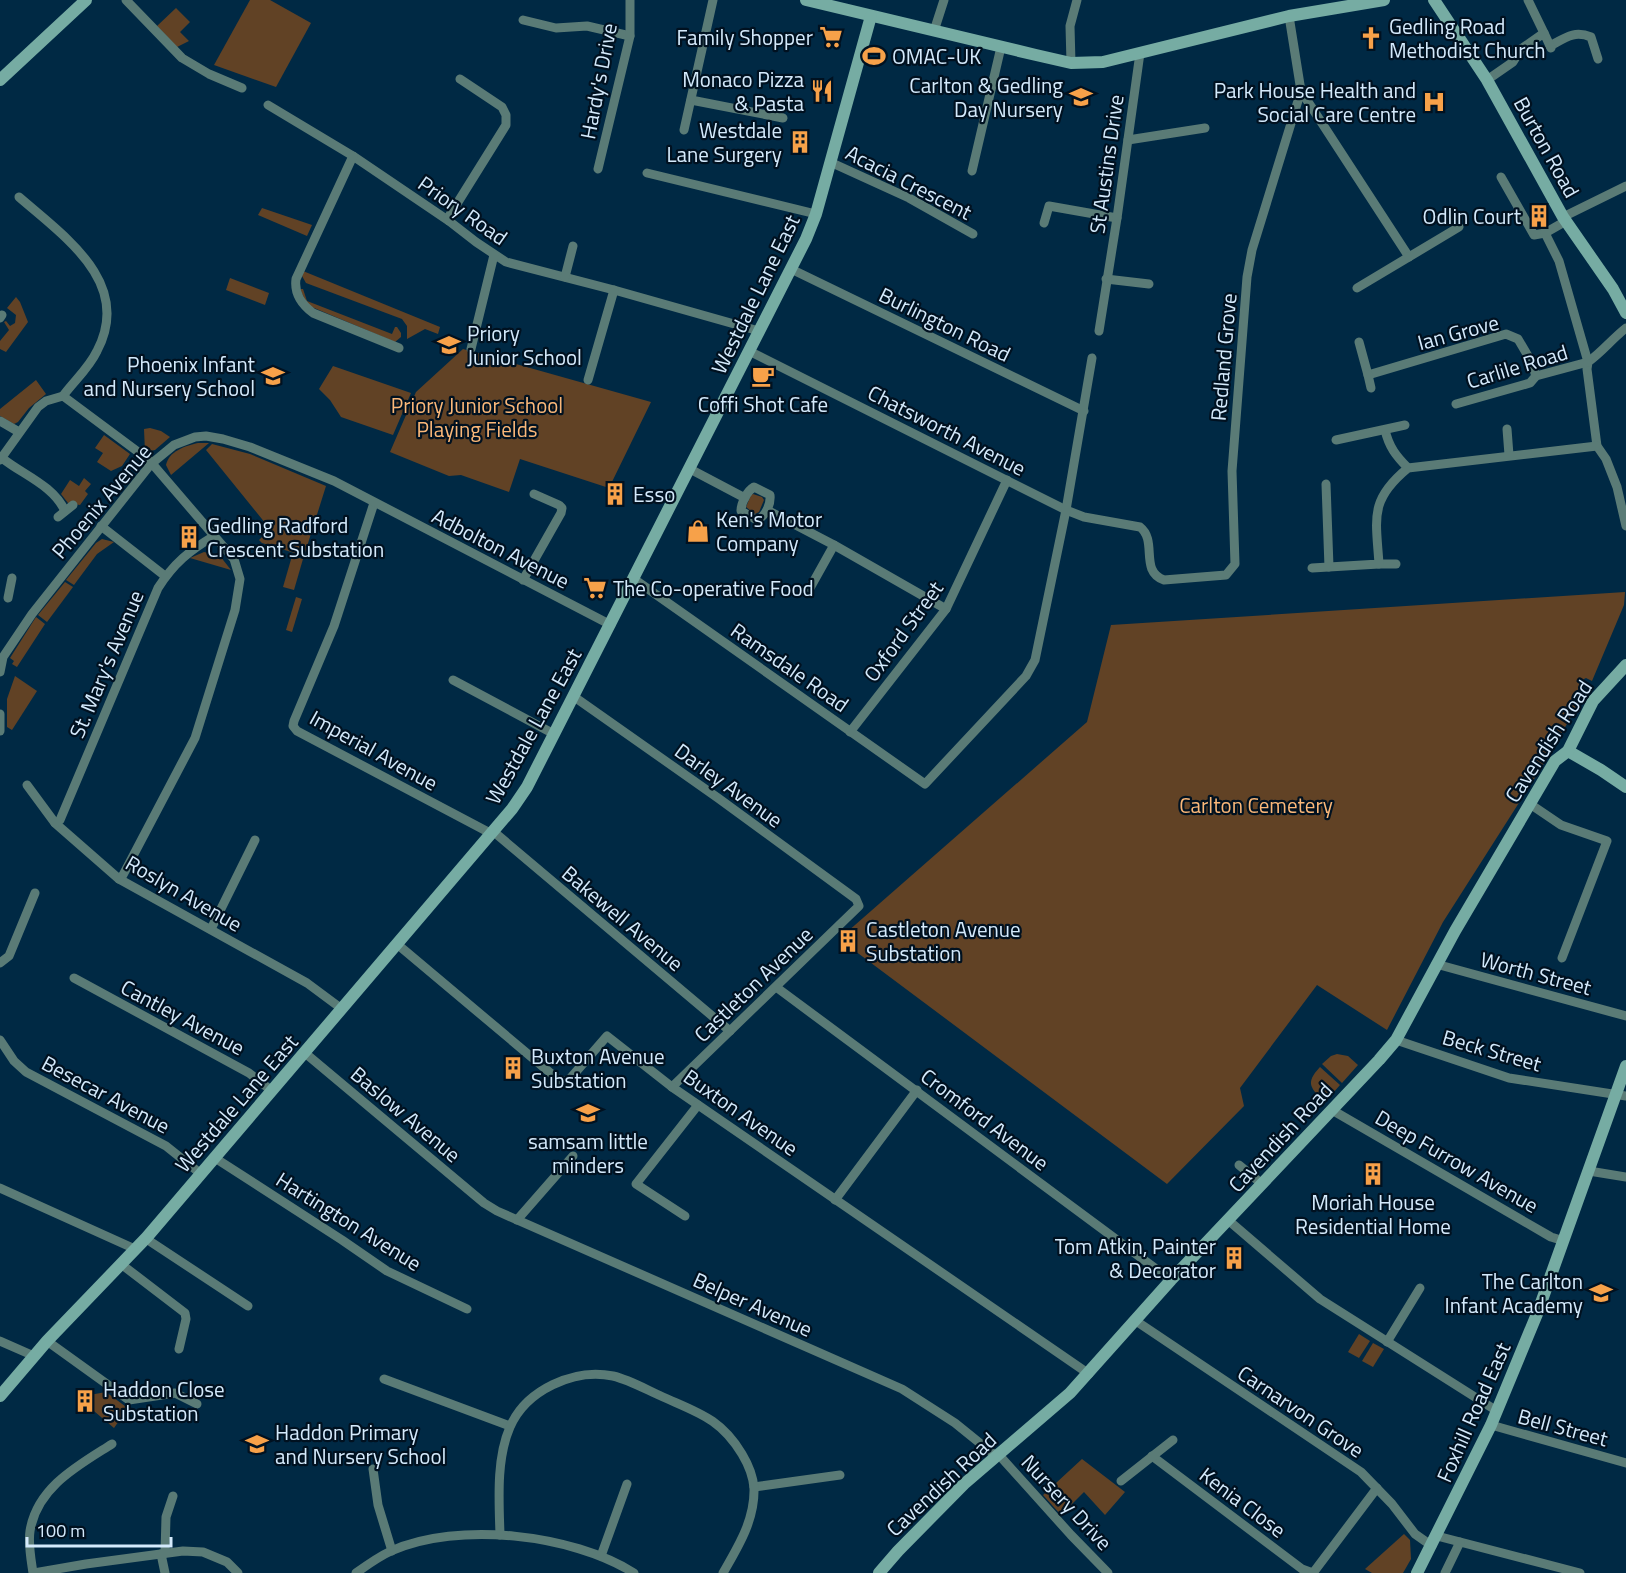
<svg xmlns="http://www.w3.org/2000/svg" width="1626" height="1573" font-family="'Titillium Web',sans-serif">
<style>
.green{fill:#614225}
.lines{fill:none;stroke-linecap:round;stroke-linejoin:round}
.street{stroke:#5a7b76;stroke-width:9}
.secondary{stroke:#76aca3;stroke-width:12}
.labels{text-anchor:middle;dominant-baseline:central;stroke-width:4.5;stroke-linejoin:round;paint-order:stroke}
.poi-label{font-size:21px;fill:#d4eafc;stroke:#001120;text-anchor:start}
.street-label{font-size:21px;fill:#d4eafc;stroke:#001120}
.park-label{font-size:21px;fill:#fbb879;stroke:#001120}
</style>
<rect width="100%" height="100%" fill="#002944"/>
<g class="green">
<path d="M250,0H270L311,23L276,87L214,65Z"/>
<path d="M176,8L190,22L180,32L189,41L177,47L157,26Z"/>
<path d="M262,208L312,225L307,236L258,215Z"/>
<path d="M303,271L440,327L438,334L425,329L407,339V326L402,319L306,283L302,276Z"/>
<path d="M230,278L269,293L265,305L226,290Z"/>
<path d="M300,289H303L307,301L392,334L395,327H397L401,333V337L395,342L307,305Z"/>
<path d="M16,297L20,302L28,322L6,352L0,349V341L9,330L4,322L6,321L10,326L15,323L16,315L7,308Z"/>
<path d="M463,349L651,402L609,488L520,459L509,492L461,475L449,476L390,452L416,392Z"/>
<path d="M333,366L411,393L393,435L341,417L330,400L319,389Z"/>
<path d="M36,380L46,394L29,408L18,422L14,424L0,416V409Z"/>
<path d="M150,428L161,431L170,437L155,450L145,452L144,429Z"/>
<path d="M104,435L130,454L122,466L111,471L97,462L103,453L95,448Z"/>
<path d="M198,443H209L171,475L166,465C169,451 185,446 198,443Z"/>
<path d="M212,444L250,454L326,486L304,556L262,543L259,540L270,529L206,450Z"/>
<path d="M84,478L91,484L85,491L88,494L80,505L68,503L61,494L70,480L79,486Z"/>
<path d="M753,494L762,497L764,500L759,512L755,514L746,507L751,495Z"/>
<path d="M102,539L114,542L97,554L74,585L66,580L96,543Z"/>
<path d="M204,552L220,556L231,570L190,558Z"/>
<path d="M292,556L303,559L294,590L283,587Z"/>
<path d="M65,582L73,587L47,622L38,615Z"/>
<path d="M1625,592L1624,605L1592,681L1586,678L1584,679L1572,701L1578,705L1543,765L1443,922L1387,1030L1317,985L1240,1088L1244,1106L1167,1184L839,939L1087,722L1111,625Z"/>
<path d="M296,597L302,599L292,632L286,630Z"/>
<path d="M36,617L45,624L17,667L12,664L14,661L10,658Z"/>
<path d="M15,676L37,691L12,730L7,727V699Z"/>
<path d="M1337,1054L1348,1056L1358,1065L1342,1083L1322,1064L1331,1056Z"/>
<path d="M1320,1067L1340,1085L1325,1102C1310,1088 1305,1083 1320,1067Z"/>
<path d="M1359,1334L1370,1341L1359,1358L1348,1352Z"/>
<path d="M1373,1343L1384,1349L1373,1367L1362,1361Z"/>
<path d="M106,1392L133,1412L121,1418L114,1428L88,1406L91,1402L84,1396Z"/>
<path d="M1082,1459L1125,1492L1105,1515L1084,1492L1061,1515L1043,1495Z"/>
<path d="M1404,1534L1410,1540L1411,1559L1403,1573H1372L1365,1569Z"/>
</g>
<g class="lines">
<g class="street">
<path d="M126,0L182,58L209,74L242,88"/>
<path d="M1528,0L1544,33"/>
<path d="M523,20L556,28L587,26L630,36"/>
<path d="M934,31L944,0"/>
<path d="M1550,46C1565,38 1574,30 1591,37L1598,59"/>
<path d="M1071,63L1070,26L1077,0"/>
<path d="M1487,80L1513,62L1521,49L1544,33L1551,48"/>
<path d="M1301,91L1409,257"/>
<path d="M691,100L783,118"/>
<path d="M268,105L353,156L449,221L476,242L506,262L614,290L759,331"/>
<path d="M684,130L713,0"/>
<path d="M1128,140L1205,128"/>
<path d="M353,156L296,279C294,294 301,304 313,313L399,348"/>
<path d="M830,162L909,198L973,234"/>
<path d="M598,169L630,36V0"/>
<path d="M972,171L1001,47"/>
<path d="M647,173L816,214"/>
<path d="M1501,177L1534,235L1545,233"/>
<path d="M19,197C65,237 133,283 97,351C89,368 74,381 63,396"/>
<path d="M1563,217L1626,186"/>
<path d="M449,221L448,218L506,125V115L502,107L460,79"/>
<path d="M1044,223L1049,206L1117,218"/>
<path d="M791,269L1084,411"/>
<path d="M565,277L573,246"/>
<path d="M1106,279L1149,284"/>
<path d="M1357,288L1459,227"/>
<path d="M0,318L2,315"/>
<path d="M1626,328C1612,339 1602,352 1588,362L1587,369L1597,446L1606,459L1617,487L1626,526"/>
<path d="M1099,331L1117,218L1140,53"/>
<path d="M1359,342L1368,375L1506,334L1518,339L1531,361L1536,376"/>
<path d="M471,349L494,255"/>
<path d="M749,351L1066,510L1084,517L1140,527C1158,541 1139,571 1164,580L1226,575L1235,564L1232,471L1247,277L1252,250L1301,91L1289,16"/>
<path d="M1368,375L1371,388"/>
<path d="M588,380L614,290"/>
<path d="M1456,404L1530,383L1536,376L1588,362L1559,261L1545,233L1566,221"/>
<path d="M0,421L19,432"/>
<path d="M1507,429L1509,455"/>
<path d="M1385,430C1389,447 1396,456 1408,468"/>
<path d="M1336,440L1405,425"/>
<path d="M2,458C23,475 53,485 65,511"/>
<path d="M0,460L38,407L46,401L63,396L149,460L234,559L240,579L235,610L195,738L123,875L119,879"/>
<path d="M690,469L745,498"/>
<path d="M1326,484L1329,567"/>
<path d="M754,487L770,495C771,504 766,516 757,520L741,511C741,503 747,491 754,487Z"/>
<path d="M374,503L334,626L294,721L293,726L297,731L492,834"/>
<path d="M767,510L834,545L946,609"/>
<path d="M58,517L73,505"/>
<path d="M101,526L165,576"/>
<path d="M1379,564H1396"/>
<path d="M1312,568L1379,564C1376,518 1369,500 1408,468L1597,446"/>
<path d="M634,579L925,784L1026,676L1035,660L1066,510L1092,358"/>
<path d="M523,580L561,513L562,508L559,505L534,494"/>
<path d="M810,588L834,545"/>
<path d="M8,598L12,578"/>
<path d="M0,672L3,657L32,614L151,464L174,445L195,437L206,436L223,439L250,447L334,481L611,625"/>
<path d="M453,680L554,734"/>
<path d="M573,696L718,798L856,899L859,906L672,1087"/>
<path d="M0,714V731"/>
<path d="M850,732L946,609L1007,480"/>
<path d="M27,785L55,823L119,879L307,983L342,1009"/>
<path d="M1530,804L1561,825L1607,841L1562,958"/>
<path d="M55,823L60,820L158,588C174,563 189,551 214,536"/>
<path d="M494,832L730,1031"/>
<path d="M211,929L255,840"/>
<path d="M397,944L560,1081H568L607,1036L672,1087L1089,1374"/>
<path d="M0,963L9,956L35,893"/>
<path d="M1436,964L1626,1016"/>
<path d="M74,978L249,1073L272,1091"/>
<path d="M776,987L1171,1280"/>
<path d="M0,1040L14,1061L26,1072L166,1146L201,1174"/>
<path d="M1396,1040L1509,1078L1626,1096"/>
<path d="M305,1053L484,1203L497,1211L902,1389L955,1423L997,1457"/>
<path d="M1332,1110L1551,1237L1564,1241"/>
<path d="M215,1158L342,1240L387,1271L467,1309"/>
<path d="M1239,1165L1262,1184"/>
<path d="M1589,1171L1626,1177"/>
<path d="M0,1188L135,1249"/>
<path d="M835,1200L917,1090"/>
<path d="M685,1216L636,1184L698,1105"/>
<path d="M517,1220L573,1156"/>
<path d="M1228,1220L1320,1299L1497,1411"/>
<path d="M147,1237L151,1242L248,1306"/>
<path d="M121,1264L185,1313L186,1319L179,1349"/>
<path d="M1136,1321L1361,1472L1392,1504L1415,1534L1432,1546"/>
<path d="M0,1341L34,1356"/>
<path d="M47,1341L129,1400L175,1393L197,1404"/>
<path d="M1387,1342L1420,1288"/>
<path d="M384,1379L510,1426"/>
<path d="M1491,1425L1626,1463"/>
<path d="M999,1455L1071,1535L1108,1573"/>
<path d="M1152,1456L1302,1569L1313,1573"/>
<path d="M373,1469L378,1505L392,1551"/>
<path d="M1121,1481L1173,1440"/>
<path d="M754,1487L840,1475"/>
<path d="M500,1535C499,1501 496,1459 510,1427C526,1390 574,1368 613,1376C630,1380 647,1390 663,1397C699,1413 721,1419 742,1454C748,1464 753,1476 754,1488C755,1520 738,1547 723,1573"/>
<path d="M1437,1536L1580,1573"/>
<path d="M165,1553L166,1517L173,1496"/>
<path d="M161,1554L165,1573"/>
<path d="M601,1556L627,1484"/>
<path d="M33,1573C31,1559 28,1544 30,1531C37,1487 79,1465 112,1444"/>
<path d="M34,1573L86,1564L183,1551L203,1552L227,1562L238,1573"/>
<path d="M356,1573C367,1565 378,1557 391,1551C458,1521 572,1534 634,1573"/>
<path d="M1313,1573L1377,1488"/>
<path d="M1445,1573L1460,1542"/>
</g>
<g class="secondary">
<path d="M806,0L1036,55L1071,63L1103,62L1289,16L1384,0"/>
<path d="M1434,0L1487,80L1563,217L1613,289L1626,313"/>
<path d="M0,80L86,0"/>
<path d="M1568,751L1601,770L1626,787"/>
<path d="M0,1396L47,1341L147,1237L512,809L527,787L806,239L816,214L871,16"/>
<path d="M879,1573L898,1551L964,1484L1070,1393L1171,1280L1379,1060L1396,1040L1455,931L1555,761L1568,751L1593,701L1626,665"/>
<path d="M1417,1573L1491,1425L1537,1314L1626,1066"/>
</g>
</g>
<defs>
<g id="supermarket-bare" transform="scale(1.8)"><path d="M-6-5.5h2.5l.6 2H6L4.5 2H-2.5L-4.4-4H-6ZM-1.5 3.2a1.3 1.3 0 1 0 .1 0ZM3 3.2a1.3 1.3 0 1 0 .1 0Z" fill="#f7a149" stroke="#001120" stroke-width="2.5" paint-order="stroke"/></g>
<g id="church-bare" transform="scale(1.8)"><path d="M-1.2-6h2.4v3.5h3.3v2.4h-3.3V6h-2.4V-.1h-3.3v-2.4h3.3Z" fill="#f7a149" stroke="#001120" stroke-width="2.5" paint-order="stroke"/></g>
<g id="stadium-bare" transform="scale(1.8)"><path d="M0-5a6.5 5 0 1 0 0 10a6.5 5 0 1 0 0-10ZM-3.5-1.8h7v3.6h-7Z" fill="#f7a149" stroke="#001120" stroke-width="2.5" paint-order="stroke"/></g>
<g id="restaurant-bare" transform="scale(1.8)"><path d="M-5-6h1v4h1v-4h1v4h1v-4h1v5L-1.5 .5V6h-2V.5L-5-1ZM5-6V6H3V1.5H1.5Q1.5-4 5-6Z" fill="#f7a149" stroke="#001120" stroke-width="2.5" paint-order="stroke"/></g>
<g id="school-bare" transform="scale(1.8)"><path d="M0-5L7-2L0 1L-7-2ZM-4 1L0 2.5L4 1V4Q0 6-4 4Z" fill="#f7a149" stroke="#001120" stroke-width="2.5" paint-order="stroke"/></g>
<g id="hospital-bare" transform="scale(1.8)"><path d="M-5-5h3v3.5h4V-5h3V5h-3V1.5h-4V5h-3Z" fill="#f7a149" stroke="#001120" stroke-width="2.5" paint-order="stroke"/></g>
<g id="building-bare" transform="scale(1.8)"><path d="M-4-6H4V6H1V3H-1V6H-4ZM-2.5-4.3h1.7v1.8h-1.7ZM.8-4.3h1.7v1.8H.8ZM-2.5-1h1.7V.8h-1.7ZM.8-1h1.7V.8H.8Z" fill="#f7a149" stroke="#001120" stroke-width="2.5" paint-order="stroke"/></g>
<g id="cafe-bare" transform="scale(1.8)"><path d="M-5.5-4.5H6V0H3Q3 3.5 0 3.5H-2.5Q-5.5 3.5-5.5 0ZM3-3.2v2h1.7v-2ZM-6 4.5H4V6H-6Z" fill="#f7a149" stroke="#001120" stroke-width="2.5" paint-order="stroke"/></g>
<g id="shop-bare" transform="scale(1.8)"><path d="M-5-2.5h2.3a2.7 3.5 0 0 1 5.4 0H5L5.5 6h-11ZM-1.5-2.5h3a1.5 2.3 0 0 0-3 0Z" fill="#f7a149" stroke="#001120" stroke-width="2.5" paint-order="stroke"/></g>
</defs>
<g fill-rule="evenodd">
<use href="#supermarket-bare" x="831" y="37"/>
<use href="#church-bare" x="1371" y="38"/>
<use href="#stadium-bare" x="874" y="56"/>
<use href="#restaurant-bare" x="822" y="91"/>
<use href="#school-bare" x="1081" y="97"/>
<use href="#hospital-bare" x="1434" y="102"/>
<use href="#building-bare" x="800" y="142"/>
<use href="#building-bare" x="1539" y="216"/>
<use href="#school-bare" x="449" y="345"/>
<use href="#school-bare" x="273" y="376"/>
<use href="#cafe-bare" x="763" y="376"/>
<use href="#building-bare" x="615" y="494"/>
<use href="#shop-bare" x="698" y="531"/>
<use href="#building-bare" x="189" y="537"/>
<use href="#supermarket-bare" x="595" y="588"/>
<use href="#building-bare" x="848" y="941"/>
<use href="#building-bare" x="513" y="1068"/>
<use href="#school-bare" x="588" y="1113"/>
<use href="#building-bare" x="1373" y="1174"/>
<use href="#building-bare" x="1234" y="1258"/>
<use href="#school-bare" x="1601" y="1293"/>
<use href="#building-bare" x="85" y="1401"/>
<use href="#school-bare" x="257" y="1444"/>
</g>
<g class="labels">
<g class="poi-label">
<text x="1389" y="26">Gedling Road<tspan x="1389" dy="24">Methodist Church</tspan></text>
<text x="813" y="37" text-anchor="end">Family Shopper</text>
<text x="892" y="56">OMAC-UK</text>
<text x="804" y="79" text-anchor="end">Monaco Pizza<tspan x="804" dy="24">&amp; Pasta</tspan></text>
<text x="1063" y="85" text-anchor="end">Carlton &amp; Gedling<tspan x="1063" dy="24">Day Nursery</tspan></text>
<text x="1416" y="90" text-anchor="end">Park House Health and<tspan x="1416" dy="24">Social Care Centre</tspan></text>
<text x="782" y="130" text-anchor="end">Westdale<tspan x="782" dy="24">Lane Surgery</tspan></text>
<text x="1521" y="216" text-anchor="end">Odlin Court</text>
<text x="467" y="333">Priory<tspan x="467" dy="24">Junior School</tspan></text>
<text x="255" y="364" text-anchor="end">Phoenix Infant<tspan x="255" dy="24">and Nursery School</tspan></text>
<text x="763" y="404" text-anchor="middle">Coffi Shot Cafe</text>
<text x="633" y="494">Esso</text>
<text x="716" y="519">Ken's Motor<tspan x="716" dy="24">Company</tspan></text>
<text x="207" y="525">Gedling Radford<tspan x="207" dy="24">Crescent Substation</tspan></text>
<text x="613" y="588">The Co-operative Food</text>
<text x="866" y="929">Castleton Avenue<tspan x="866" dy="24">Substation</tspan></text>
<text x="531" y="1056">Buxton Avenue<tspan x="531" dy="24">Substation</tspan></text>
<text x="588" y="1141" text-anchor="middle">samsam little<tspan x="588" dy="24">minders</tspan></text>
<text x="1373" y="1202" text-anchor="middle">Moriah House<tspan x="1373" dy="24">Residential Home</tspan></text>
<text x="1216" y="1246" text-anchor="end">Tom Atkin, Painter<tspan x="1216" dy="24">&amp; Decorator</tspan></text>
<text x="1583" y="1281" text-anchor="end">The Carlton<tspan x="1583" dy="24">Infant Academy</tspan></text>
<text x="103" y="1389">Haddon Close<tspan x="103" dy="24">Substation</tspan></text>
<text x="275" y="1432">Haddon Primary<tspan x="275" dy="24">and Nursery School</tspan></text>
</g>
<g class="street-label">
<text transform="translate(598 81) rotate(-79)">Hardy's Drive</text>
<text transform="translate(1547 147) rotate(61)">Burton Road</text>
<text transform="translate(1106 164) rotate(-82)">St Austins Drive</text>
<text transform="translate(909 182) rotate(27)">Acacia Crescent</text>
<text transform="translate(463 210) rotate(35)">Priory Road</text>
<text transform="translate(755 294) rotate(-64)">Westdale Lane East</text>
<text transform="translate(945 324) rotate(26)">Burlington Road</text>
<text transform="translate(1458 332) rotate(-15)">Ian Grove</text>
<text transform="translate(1223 357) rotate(-85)">Redland Grove</text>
<text transform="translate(1517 366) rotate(-17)">Carlile Road</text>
<text transform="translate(947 430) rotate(27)">Chatsworth Avenue</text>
<text transform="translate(101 501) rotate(-50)">Phoenix Avenue</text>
<text transform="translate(501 548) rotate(27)">Adbolton Avenue</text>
<text transform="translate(903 631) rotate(-54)">Oxford Street</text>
<text transform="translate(106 664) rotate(-67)">St. Mary's Avenue</text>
<text transform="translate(790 667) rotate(35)">Ramsdale Road</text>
<text transform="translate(533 726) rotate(-61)">Westdale Lane East</text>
<text transform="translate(1548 741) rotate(-57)">Cavendish Road</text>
<text transform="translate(374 750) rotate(29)">Imperial Avenue</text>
<text transform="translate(729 785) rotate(36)">Darley Avenue</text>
<text transform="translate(184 893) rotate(30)">Roslyn Avenue</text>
<text transform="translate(623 918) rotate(40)">Bakewell Avenue</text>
<text transform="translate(1536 973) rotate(15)">Worth Street</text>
<text transform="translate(753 984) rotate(-44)">Castleton Avenue</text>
<text transform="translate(183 1017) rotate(28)">Cantley Avenue</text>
<text transform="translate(1492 1050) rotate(16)">Beck Street</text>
<text transform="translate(106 1094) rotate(28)">Besecar Avenue</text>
<text transform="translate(236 1103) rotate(-49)">Westdale Lane East</text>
<text transform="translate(741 1112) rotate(35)">Buxton Avenue</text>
<text transform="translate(406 1114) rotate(40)">Baslow Avenue</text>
<text transform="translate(985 1119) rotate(37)">Cromford Avenue</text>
<text transform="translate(1280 1137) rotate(-47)">Cavendish Road</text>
<text transform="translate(1457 1161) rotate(30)">Deep Furrow Avenue</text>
<text transform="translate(349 1221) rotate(32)">Hartington Avenue</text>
<text transform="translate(753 1304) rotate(24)">Belper Avenue</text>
<text transform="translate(1301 1411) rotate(34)">Carnarvon Grove</text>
<text transform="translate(1473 1412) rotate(-66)">Foxhill Road East</text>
<text transform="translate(1563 1427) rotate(15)">Bell Street</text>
<text transform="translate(941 1484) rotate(-43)">Cavendish Road</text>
<text transform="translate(1067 1502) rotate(47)">Nursery Drive</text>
<text transform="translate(1243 1502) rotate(37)">Kenia Close</text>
</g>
<g class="park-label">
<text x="477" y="405">Priory Junior School<tspan x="477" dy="24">Playing Fields</tspan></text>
<text x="1256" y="805">Carlton Cemetery</text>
</g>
</g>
<path d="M27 1537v9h144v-9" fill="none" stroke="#d4eafc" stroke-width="3"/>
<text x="36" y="1537" font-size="18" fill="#d4eafc" stroke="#001120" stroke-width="4.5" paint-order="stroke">100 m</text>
</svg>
